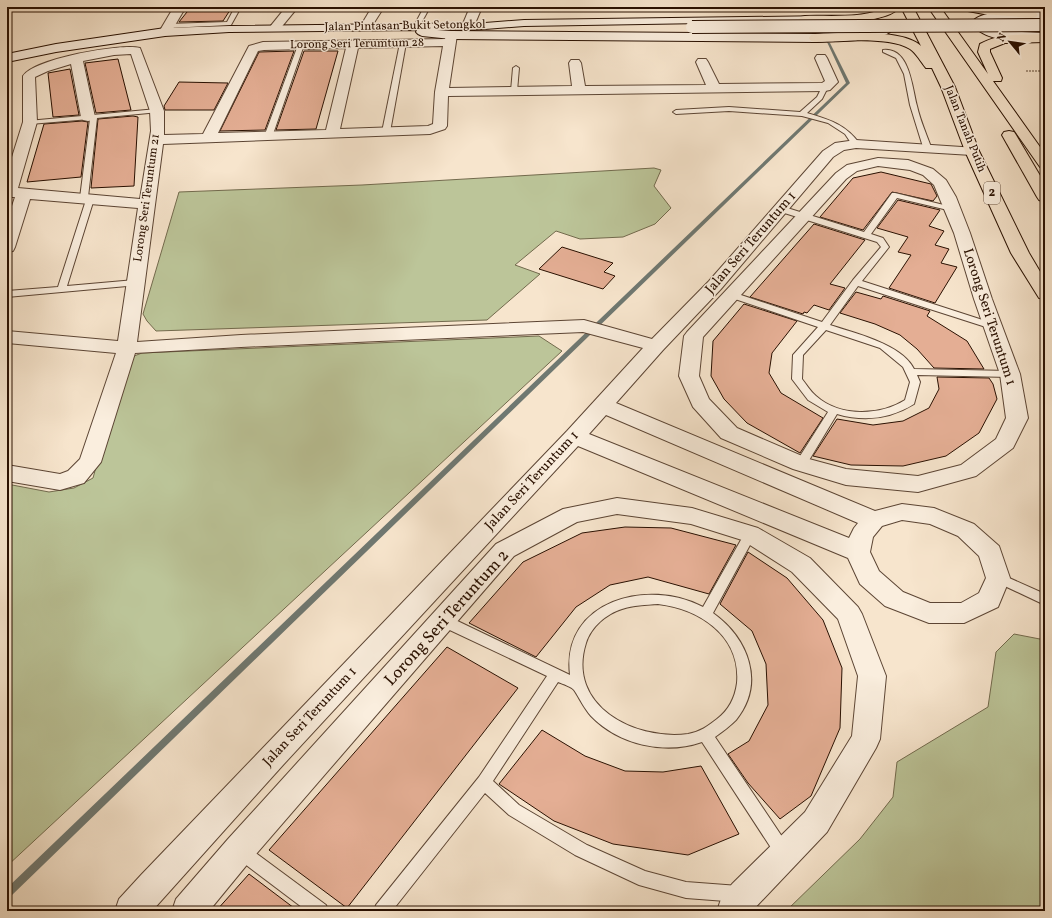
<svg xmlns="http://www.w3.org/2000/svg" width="1052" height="918" font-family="Vollkorn,serif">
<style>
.green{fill:#bcc599;stroke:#726a4d}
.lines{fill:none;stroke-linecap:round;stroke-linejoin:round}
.stream{fill:#6f7871;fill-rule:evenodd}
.building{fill:#e4ae94;stroke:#291001}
.service-casing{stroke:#5c4534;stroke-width:2}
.minor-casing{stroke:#5c4534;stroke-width:2}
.secondary-casing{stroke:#291001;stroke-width:2}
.trunk-casing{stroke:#291001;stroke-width:2}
.path{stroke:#291001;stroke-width:1.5;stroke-dasharray:0.5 1;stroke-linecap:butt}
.service{fill:#faeede;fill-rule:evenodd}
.minor{fill:#faeede;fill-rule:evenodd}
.secondary{fill:#faeede;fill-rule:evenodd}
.trunk{fill:#f7e5cd;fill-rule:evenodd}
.secondary-bridge-casing{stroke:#291001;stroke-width:14;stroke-linecap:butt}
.secondary-bridge{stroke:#faeede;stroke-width:12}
.labels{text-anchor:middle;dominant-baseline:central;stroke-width:3;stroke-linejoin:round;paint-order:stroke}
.far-street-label{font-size:12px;fill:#291001;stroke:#faeede}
.shield{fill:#faeede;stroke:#685343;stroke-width:1}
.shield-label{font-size:13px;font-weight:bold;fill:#291001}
.street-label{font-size:14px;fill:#291001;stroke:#faeede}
.near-street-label{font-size:17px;fill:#291001;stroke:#faeede}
</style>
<rect width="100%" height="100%" fill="#f7e5cd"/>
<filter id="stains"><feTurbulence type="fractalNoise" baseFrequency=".005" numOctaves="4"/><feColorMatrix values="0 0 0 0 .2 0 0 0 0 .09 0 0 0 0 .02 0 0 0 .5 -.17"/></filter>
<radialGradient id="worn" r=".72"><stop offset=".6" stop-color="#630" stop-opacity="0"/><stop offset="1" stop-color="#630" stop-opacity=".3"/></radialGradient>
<g class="green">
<path d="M654,168L661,170L654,186L671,208L655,224L623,237L580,239L556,231L515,265L540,274L487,320L156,331L147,321L143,314L179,192L362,185Z"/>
<path d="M539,336L562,351L7,866V484L49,492L74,488L93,478L126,359L142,353Z"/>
<path d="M1014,634L1045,640V760L1042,766L1045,772V911H786L860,839L893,797L897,762L988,707L996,652Z"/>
</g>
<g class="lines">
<g class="stream">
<path d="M811,7H815V11H813Z"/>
<path d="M827,42L830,43L850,83L849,84L10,897L7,898V888L846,83Z"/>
</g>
</g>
<g class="building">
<path d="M191,7H232L223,21L179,22Z"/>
<path d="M294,51L265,130L220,131L259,52Z"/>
<path d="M304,51H338L316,129L276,130Z"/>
<path d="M118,59L131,110L96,113L85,63Z"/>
<path d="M70,69L79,115L53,117L48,73Z"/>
<path d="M179,82L228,83L214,110H165L164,106Z"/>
<path d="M133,116L138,117L134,186L91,188L98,119Z"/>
<path d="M82,121L88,122L81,177L27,182L44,124Z"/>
<path d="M881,172L931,184L937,196L933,201L892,192L863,230L820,217L853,178Z"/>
<path d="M898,200L940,210L929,226L944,231L935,245L949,249L941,263L957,267L935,303L889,288L911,255L898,252L908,237L877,228Z"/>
<path d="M814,224L865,240L830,284L845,288L829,310L814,305L807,313L804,312L803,314L750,297Z"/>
<path d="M562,247L613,263L604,272L615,276L603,289L539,269Z"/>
<path d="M856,292L881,299L883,296L930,311L927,316L967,341L984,369L934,368L917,349L900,335L875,324L840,313Z"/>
<path d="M744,304L797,321L772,353L769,373L781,393L823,418L800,453L747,423L724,399L711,376L713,341Z"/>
<path d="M937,377L989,378L993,384L997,399L979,433L946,456L903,466L851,465L813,456L837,419L873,425L903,421L929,408L939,389Z"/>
<path d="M625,527L671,528L736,545L709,594L648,577L610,585L576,607L536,657L469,623L523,562L582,533Z"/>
<path d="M748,552L787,578L823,620L842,668L840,728L811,796L780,819L748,783L728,754L749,741L768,705L766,664L752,631L720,604Z"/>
<path d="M447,647L518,688L347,908L269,850Z"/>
<path d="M542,730L585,756L625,771L663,772L701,766L739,834L688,855L613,844L554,821L499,784Z"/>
<path d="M249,874L298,911H216Z"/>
</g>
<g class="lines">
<g class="service-casing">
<g id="service">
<path d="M235,7H241L231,25L168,28L165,26L168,24L227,22Z"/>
<path d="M424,7H430L419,27H415L414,26Z"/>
<path d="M403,41L406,43L390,132L386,134L382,132L400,43Z"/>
<path d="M301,43L304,45L272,137L268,139H265L264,137L298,45Z"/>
<path d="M883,50C910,47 912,88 917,106C920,120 926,133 931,147L930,149H927L923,147L910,105L904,74L896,58L883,52Z"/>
<path d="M516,66L519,68L517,91L514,93L511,91L513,68Z"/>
<path d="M825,85L828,87L822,99L807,113C830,120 845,124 860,144L859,146H853L845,134L828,123L802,116L729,111L676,114L673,112L676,110L729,107L800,112L817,97L822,87Z"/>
<path d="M157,109L159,110V112L97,118L88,197H93L94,199L67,286L135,280L139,283L138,285L7,297V291L58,287L86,200H81L80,198L90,119L30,124L27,122L28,121Z"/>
<path d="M892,193H895L952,207L956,209L952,211L897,198L871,234L883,238L889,247L862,281L995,324L997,326L992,329L989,328L858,286L830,325C854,333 902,344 914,369L1010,371L1015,374L1010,377L917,375L920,382L914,404C890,419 864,422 837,414L805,467H797L795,464L828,412L808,400L792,379L793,355L818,327L729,297L727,295L732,292L822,322L853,280L881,247L877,242L778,211L777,209L778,207H784L864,232ZM826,330L880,348L903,367L910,382L905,400C880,416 839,417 816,396C810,391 806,384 802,379L803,355Z"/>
<path d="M750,530L754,531L756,534L713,613C748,638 766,683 736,720C730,726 722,732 715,737L789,847L791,852L789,857L783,860L777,857L702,742C665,755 619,745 591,716C584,708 580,699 574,690C572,687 563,684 558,682L493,781L519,805L587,845L645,871L686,882L739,886L745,888L747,894L745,900L739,902L686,898L639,885L575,855L509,815L485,793L392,911H374L376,905L479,777L547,676L437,624L436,620L437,616L442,615L447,616L570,675C561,600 649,578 703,607L746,531ZM658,604C700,609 741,636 737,683C735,698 729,710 717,719C708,726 700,732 688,734C635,741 566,706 586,643C591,627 606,614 622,609C633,605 646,605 658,604Z"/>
<path d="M998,573L1045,594V605L994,581L992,578L994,575Z"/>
<path d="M239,842L245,845L326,905L328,911H307L233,855L231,850L233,845Z"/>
</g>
</g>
<g class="minor-casing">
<g id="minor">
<path d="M179,7L184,10L171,32L169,34H161L159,32L172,10L174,8Z"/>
<path d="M286,7H298L279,30H271L269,28Z"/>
<path d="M372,7H384L370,29H362L360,27Z"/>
<path d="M470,7H482L474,26L472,28H464L462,26Z"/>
<path d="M451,31L455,33L457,35L449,88L572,86L569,63L571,60H579L581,63L585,86L706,85L696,62L698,59H706L708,62L719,84L822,83L825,81L815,58L817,55H825L827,58L838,82L830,90L825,91L448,96L447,126L445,129L430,134L163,144L137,342L241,335L584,320L652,339L709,281L823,151L835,143L856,140L977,148L979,151L977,154L972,155L856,148L844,150L833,157L721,289L663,350L616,403L875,511L902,504L934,508L974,524L999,546L1010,578L998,607L964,623H929L885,606L860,584L848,558L578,446L283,765L152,911H115L119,899L141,875L567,431L643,348L583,332L241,347L135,353L101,462L84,483L60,490L7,481V465L60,474L68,471L80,459L116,353L7,343V331L118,341L138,208L30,199L15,247L13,251L7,252V221L15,197H7V173L23,122V76C34,59 120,43 140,48L164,111V135L203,134L249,46L263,42L445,39L447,33ZM443,46L435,92L433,124L428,126L340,129L358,48ZM346,48L326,130L218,133L258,51L264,50ZM131,54L150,111L151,131L140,199L18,188L37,122L35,77L48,71L71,64L81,117L83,120L88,121L93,120L95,117L83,61L114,55ZM606,415L858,523L854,528L849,538L589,434ZM902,520L930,524L958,536L979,556L986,578L979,593L961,603H930L903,592L879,571L870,552L873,537L882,526Z"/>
<path d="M878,158L908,160L933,169L946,180L956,197L970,233L992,299L1020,374L1028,418L1013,448L976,476L918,492L846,485L793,469L721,438L693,407L679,376L684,336L687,332L836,173L847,165ZM878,166L910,170L923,175L934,185L954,233L974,299L1000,374L1006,418L996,439L961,465L918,476L846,469L809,459L737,428L709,399L699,376L703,337L846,179L857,171Z"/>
<path d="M617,498L692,508L758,528L810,558L858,607L862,614L886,676L880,739L876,748L827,832L752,911H717L721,899L732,884L805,812L852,736L858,676L838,619L792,572L742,540L691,524L617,514L577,522L514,556L250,861L209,911H172L176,899L228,839L496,544L563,509Z"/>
</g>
</g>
<g class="secondary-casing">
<g id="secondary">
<path d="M1045,12V18L991,19L984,23L993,29L999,31L1045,33V41C1022,41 986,44 971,23C983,7 1026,12 1045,12Z"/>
<path d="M829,16L833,17L835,19L833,21L524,26L485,29L437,30L451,31L815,34L862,32L879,29L874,26L859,22L857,20L859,18C869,15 888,20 892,30C883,42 830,41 815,42L451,39L422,36L418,34L416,32L417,30L229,32L165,36L56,52L7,62V54L56,44L165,28L229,26L485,23L524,20Z"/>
</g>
</g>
<g class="trunk-casing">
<g id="trunk">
<path d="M886,7H900C886,25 826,22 805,22L801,21L799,19L801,17L805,16C827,15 867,19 886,7Z"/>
<path d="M901,7H913L955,87L979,151L1029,253L1045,280V299L1039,298L1011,253L965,151L941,87L932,68H926C921,62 916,53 910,49C891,36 838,41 815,42L811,41L809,38L811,35L815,34C840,34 902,28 921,46Z"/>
<path d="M928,7H940L988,74L978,52L980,44C1000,33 1023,35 1045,34V42L1005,43L990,49V52L1002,78L1001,81H993L1045,154V168L1040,167Z"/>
<path d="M955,7H980L1032,12L1036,13L1038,15L1036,17L1032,18L984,14L957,9Z"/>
<path d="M1009,131L1014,132L1016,135L1045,184V202L1039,200L1037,197L1002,135L1004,132Z"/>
</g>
</g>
<path class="path" d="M1026,71H1045"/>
<use href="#service" class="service"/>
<use href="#minor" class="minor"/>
<use href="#secondary" class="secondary"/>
<use href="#trunk" class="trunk"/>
<g class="secondary-bridge-casing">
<path id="secondary-bridge" d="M692,27L1045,25"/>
</g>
<use href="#secondary-bridge" class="secondary-bridge"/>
</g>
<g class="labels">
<g class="far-street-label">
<text transform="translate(405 26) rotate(-1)">Jalan Pintasan Bukit Setongkol</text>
<text transform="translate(357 44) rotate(-1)">Lorong Seri Terumtum 28</text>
<text transform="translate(965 129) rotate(68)">Jalan Tanah Putih</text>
<text transform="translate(147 198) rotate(-82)">Lorong Seri Teruntum 21</text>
</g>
<rect class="shield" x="984" y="182" width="16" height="22" rx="3"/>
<g class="shield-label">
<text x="992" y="193">2</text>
</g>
<g class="street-label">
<text transform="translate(751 243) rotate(-49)">Jalan Seri Teruntum 1</text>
<text transform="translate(989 317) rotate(72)">Lorong Seri Teruntum 1</text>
<text transform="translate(532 481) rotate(-47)">Jalan Seri Teruntum 1</text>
<text transform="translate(310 717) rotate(-47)">Jalan Seri Teruntum 1</text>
</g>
<g class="near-street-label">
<text transform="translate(447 618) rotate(-48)">Lorong Seri Teruntum 2</text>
</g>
</g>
<rect width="1052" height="918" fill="none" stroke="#f7e5cd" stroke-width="24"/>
<rect x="8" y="8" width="1036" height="902" fill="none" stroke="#291001" stroke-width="2"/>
<rect x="12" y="12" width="1028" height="894" fill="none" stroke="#291001"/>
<g transform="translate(1010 42) rotate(299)" stroke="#faeede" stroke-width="3" paint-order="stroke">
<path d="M0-3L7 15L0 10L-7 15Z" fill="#291001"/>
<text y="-6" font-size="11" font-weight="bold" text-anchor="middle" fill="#291001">N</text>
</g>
<rect width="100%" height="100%" filter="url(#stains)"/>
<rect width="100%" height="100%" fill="url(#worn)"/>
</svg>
